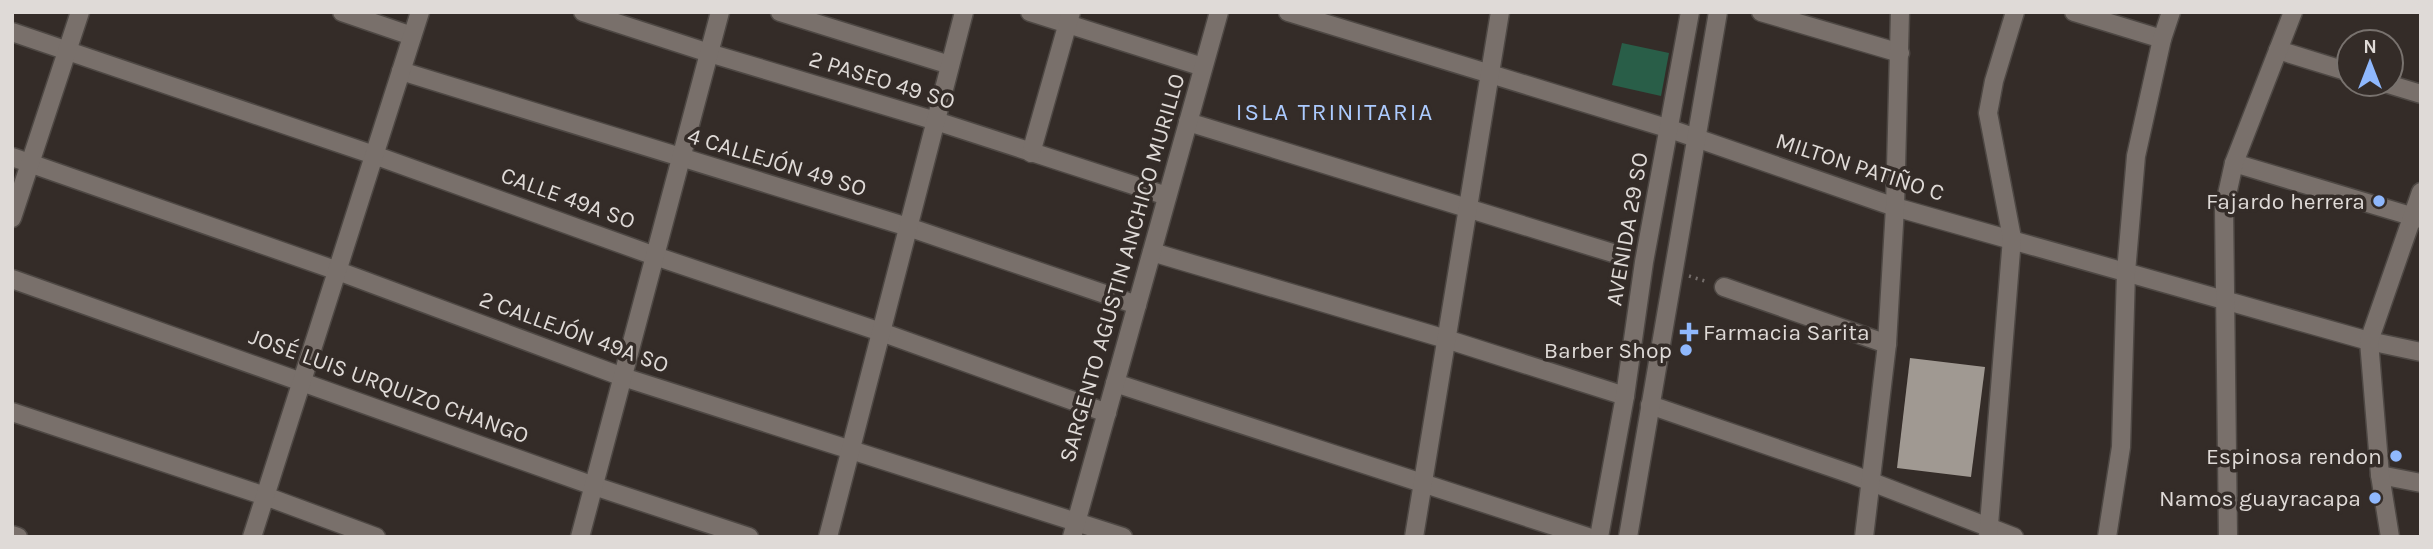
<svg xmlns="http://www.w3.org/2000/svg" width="2433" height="549" font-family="Karla,sans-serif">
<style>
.green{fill:#295e48}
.building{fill:#a09992}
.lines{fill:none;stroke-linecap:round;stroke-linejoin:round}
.minor-casing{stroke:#4e4844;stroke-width:21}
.tertiary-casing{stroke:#4e4844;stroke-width:21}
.path{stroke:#746d6a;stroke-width:3.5;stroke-dasharray:2 5;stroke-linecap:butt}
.minor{stroke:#79706b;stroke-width:18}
.tertiary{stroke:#79706b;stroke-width:18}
.poi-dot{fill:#8fb8fd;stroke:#342c28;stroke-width:2.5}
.labels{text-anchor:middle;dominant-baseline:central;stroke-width:7;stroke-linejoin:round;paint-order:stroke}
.street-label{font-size:23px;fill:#dfdad7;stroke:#342c28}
.poi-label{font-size:23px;fill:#dfdad7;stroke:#342c28;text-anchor:end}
.neighbourhood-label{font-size:24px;letter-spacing:2px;fill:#accbff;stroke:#342c28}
</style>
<rect width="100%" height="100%" fill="#342c28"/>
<path class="green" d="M1622,43L1669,53L1661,96L1612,85Z"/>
<path class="building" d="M1910,358L1985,367L1971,477L1897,468Z"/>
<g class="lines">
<g class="minor-casing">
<g id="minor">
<path d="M342,12L412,36"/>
<path d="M583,12L709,53L936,121L1167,196"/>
<path d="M780,12L950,65"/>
<path d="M1030,12L1203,67"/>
<path d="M1288,12L1670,129L1895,207L2369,341L2421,352"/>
<path d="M1761,12L1900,53"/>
<path d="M2074,12L2162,39"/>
<path d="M12,32L374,155L655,256L881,332L1107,413"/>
<path d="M2278,50L2349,72"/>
<path d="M401,71L908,227L1137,305"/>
<path d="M2388,84L2421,94"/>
<path d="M1188,122L1616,254"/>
<path d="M1031,153L1071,12"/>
<path d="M12,157L338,271L623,377L1123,537"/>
<path d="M2234,163L2421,219"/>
<path d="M12,218L80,12"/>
<path d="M1152,252L1446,339L1625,396"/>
<path d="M12,279L594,486L749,537"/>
<path d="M1724,287L1887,344"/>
<path d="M1115,383L1588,537"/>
<path d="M1650,405L1851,474L2014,537"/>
<path d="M12,412L265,496L376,537"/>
<path d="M2380,475L2421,483"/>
<path d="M12,535L18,537"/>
<path d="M252,537L420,12"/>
<path d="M580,537L720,12"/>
<path d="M828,537L964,12"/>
<path d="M1072,537L1219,12"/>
<path d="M1414,537L1500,12"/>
<path d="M1864,537L1887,344L1895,207L1900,12"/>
<path d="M1988,537L2012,238L1988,113L1994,81L2015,12"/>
<path d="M2107,537L2121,447L2126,272L2136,156L2162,39L2171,12"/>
<path d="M2228,537L2224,208L2234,163L2293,12"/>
<path d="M2390,537L2380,475L2369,341L2421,192"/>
</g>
</g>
<g class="tertiary-casing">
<g id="tertiary">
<path d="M1599,537L1625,396L1644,262L1690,12"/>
<path d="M1628,537L1718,12"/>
</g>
</g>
<path class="path" d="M1689,276L1708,282"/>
<use href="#minor" class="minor"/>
<use href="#tertiary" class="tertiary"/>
</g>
<g class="poi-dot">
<circle cx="2379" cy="201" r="7"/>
<path d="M1685.5 321.5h7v7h7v7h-7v7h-7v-7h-7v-7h7z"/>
<circle cx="1686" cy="350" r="7"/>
<circle cx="2396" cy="456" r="7"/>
<circle cx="2375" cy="498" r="7"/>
</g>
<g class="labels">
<g class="street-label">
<text transform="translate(882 80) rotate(17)">2 PASEO 49 SO</text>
<text transform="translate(777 162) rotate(17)">4 CALLEJÓN 49 SO</text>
<text transform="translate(1860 167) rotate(18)">MILTON PATIÑO C</text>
<text transform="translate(568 198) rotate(20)">CALLE 49A SO</text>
<text transform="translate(1627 229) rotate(-80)">AVENIDA 29 SO</text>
<text transform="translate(1122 268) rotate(-74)">SARGENTO AGUSTIN ANCHICO MURILLO</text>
<text transform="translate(574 332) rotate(20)">2 CALLEJÓN 49A SO</text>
<text transform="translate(389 386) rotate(20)">JOSÉ LUIS URQUIZO CHANGO</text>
</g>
<g class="poi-label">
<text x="2365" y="201">Fajardo herrera</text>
<text x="1703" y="332" text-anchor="start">Farmacia Sarita</text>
<text x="1672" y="350">Barber Shop</text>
<text x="2382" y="456">Espinosa rendon</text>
<text x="2361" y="498">Namos guayracapa</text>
</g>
<g class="neighbourhood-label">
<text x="1335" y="112">ISLA TRINITARIA</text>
</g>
</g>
<rect width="2433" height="549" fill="none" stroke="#dfdad7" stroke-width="28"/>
<g transform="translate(2370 63)"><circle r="33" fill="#342c28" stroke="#78726e" stroke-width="2"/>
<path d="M0-5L12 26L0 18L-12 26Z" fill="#8fb8fd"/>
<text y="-10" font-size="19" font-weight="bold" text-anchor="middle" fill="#dfdad7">N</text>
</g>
</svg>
